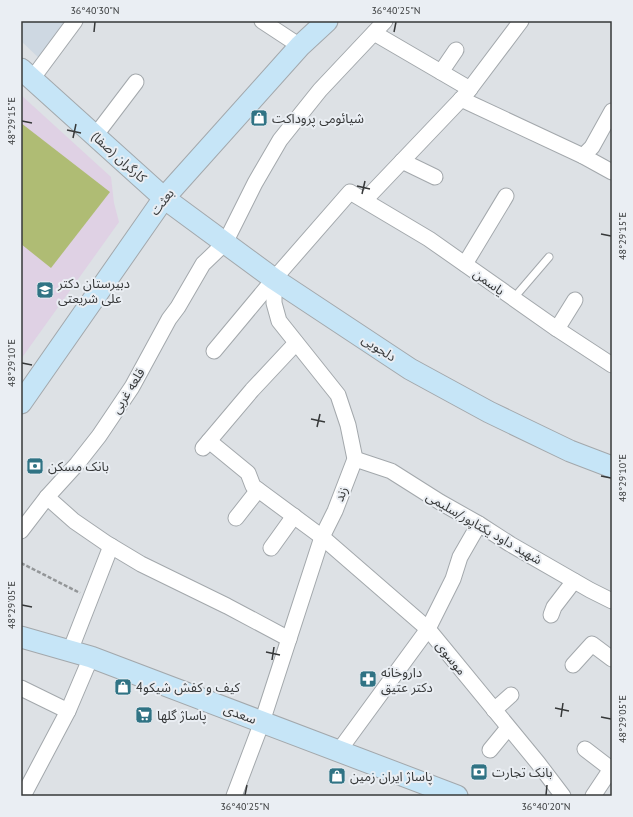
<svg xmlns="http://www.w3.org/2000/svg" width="633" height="817" font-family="'PT Sans','Noto Sans Arabic',sans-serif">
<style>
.built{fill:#ced8e2}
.education{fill:#dfd1e4}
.green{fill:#afbc74}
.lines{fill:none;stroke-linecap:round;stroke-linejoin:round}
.lane-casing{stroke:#a3a8ac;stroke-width:9}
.street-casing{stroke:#a3a8ac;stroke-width:17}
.secondary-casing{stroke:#a3a8ac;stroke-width:23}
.path{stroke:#939698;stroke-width:2.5;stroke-dasharray:4 2;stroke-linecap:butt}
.lane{stroke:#fff;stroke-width:7}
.street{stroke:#fff;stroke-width:15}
.secondary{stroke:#c6e5f7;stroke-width:21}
.ticks{fill:none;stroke:#363839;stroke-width:1.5}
.labels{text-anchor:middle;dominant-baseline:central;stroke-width:4;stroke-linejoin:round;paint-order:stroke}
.poi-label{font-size:13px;fill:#363839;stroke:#eaeef3;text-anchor:start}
.street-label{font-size:13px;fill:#363839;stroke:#eaeef3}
.neatline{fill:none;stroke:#363839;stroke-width:1.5}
.ticks-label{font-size:10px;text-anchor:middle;fill:#363839}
</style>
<rect width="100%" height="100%" fill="#dde1e5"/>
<path class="built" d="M21,21H66L39,58L21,41Z"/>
<path class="education" d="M21,95L111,177L114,203L119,222L21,359Z"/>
<path class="green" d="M21,123L110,192L51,268L21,244Z"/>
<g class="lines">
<g class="lane-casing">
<path id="lane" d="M513,299L549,257"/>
</g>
<g class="street-casing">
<g id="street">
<path d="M262,21L300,46"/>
<path d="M374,33L470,89"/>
<path d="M441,72L456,50"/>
<path d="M32,79L75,21"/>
<path d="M461,99L583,156L612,172"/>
<path d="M95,136L136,82"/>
<path d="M583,156L592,147L612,111"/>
<path d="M402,161L435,177"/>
<path d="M365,200L466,94L521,21"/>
<path d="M465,264L506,196"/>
<path d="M557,329L575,300"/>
<path d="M214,351L274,279L350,192L429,239L557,329L612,365"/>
<path d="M209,441L248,473L253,486L322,537L428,629L538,763L563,796"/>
<path d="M203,448L252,390L296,343"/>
<path d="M355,459L391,471L440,502L479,524L510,544L590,590L612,601"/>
<path d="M47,497L74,521L106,543L141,564L227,606L289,639"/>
<path d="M236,518L258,490"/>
<path d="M21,531L47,497L77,464L99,436L132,387L169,319L178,307L203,264L225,243L255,183L280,140L320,90L385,21"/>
<path d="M271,548L294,516"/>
<path d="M551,615L554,607L574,581"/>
<path d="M70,651L111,546"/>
<path d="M573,665L592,644L612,659"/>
<path d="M21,688L68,711"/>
<path d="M494,710L511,695"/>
<path d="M585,749L611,769L593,796"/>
<path d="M490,750L508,728"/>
<path d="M338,752L428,629L453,579L460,557L479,524"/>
<path d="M23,796L68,711L91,657"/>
<path d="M234,796L262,722L322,537L335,511L355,459L348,425L338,395L279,321L274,303V279"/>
</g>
</g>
<g class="secondary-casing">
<g id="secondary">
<path d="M21,69L164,198L274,279L410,369L489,412L570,451L612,467"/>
<path d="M21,403L164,198L300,46L327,21"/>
<path d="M21,637L91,657L457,796"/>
</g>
</g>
<path class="path" d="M21,563L80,593"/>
<use href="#lane" class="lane"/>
<use href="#street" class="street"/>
<use href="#secondary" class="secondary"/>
</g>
<path class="ticks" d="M94,32L95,22M394,32L396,22M22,121L32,123M67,130L81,133M73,138L76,124M357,186L370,189M362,194L365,181M601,234L611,236M22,363L32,365M311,419L325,422M317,427L320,414M601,476L611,478M22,605L32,607M266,652L280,655M272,660L274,647M555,708L569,711M561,717L563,703M601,717L611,719M245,795L247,785M546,795L547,785"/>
<defs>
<g id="shop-square" transform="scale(0.9)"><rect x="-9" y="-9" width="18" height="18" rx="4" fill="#307384" stroke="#eaeef3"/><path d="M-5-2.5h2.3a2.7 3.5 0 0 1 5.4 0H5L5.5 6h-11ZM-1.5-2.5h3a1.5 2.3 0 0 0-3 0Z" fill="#fff"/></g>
<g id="school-square" transform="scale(0.9)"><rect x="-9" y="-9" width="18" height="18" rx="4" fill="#307384" stroke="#eaeef3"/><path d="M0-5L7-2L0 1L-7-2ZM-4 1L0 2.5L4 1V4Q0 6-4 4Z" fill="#fff"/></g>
<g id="bank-square" transform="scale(0.9)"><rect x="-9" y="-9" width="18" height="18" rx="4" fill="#307384" stroke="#eaeef3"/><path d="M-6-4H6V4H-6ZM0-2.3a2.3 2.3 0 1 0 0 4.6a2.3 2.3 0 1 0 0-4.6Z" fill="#fff"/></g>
<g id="pharmacy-square" transform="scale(0.9)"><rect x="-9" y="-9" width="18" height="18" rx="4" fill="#307384" stroke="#eaeef3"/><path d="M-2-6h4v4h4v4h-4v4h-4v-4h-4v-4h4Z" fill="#fff"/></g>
<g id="supermarket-square" transform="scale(0.9)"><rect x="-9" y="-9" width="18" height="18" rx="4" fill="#307384" stroke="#eaeef3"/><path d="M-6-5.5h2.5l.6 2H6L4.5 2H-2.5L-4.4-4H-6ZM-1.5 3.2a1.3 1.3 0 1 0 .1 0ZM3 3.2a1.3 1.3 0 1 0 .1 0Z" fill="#fff"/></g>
</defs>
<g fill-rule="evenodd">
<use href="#shop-square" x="259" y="118"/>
<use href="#school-square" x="45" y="290"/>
<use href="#bank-square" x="35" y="466"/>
<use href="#pharmacy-square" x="368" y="679"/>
<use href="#shop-square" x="123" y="687"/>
<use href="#supermarket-square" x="144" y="715"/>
<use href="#bank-square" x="479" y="772"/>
<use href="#shop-square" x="337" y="776"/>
</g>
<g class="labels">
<g class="poi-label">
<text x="272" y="118">شیائومی پروداکت</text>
<text x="58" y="283">دبیرستان دکتر<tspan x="58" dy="15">علی شریعتی</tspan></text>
<text x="48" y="466">بانک مسکن</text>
<text x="381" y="672">داروخانه<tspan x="381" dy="15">دکتر عتیق</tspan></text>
<text x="136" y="687">کیف و کفش شیکو4</text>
<text x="157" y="715">پاساژ گلها</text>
<text x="492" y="772">بانک تجارت</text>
<text x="350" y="776">پاساژ ایران زمین</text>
</g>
<g class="street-label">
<text transform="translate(119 157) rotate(42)">کارگران (صفا)</text>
<text transform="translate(162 202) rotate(-52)">بعثت</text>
<text transform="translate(489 282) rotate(36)">یاسمن</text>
<text transform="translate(379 348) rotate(33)">دلجویی</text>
<text transform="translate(128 391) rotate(-58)">قلعه غربی</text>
<text transform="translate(341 494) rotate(-69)">زند</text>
<text transform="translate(484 528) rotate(30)">شهید داود یکتاپور/سلیمی</text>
<text transform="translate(451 658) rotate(51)">موسوی</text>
<text transform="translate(240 714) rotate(21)">سعدی</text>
</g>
</g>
<rect width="633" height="817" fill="none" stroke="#eaeef3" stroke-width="44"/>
<rect x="22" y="22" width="589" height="773" class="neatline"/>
<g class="ticks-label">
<text x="95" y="14">36°40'30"N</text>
<text x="396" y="14">36°40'25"N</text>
<text transform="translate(11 121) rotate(-90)" y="4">48°29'15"E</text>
<text transform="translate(622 236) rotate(-90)" y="4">48°29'15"E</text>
<text transform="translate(11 363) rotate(-90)" y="4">48°29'10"E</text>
<text transform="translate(622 478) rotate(-90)" y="4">48°29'10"E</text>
<text transform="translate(11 605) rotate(-90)" y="4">48°29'05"E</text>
<text transform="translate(622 719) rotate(-90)" y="4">48°29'05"E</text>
<text x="245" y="810">36°40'25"N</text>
<text x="546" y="810">36°40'20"N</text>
</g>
</svg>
